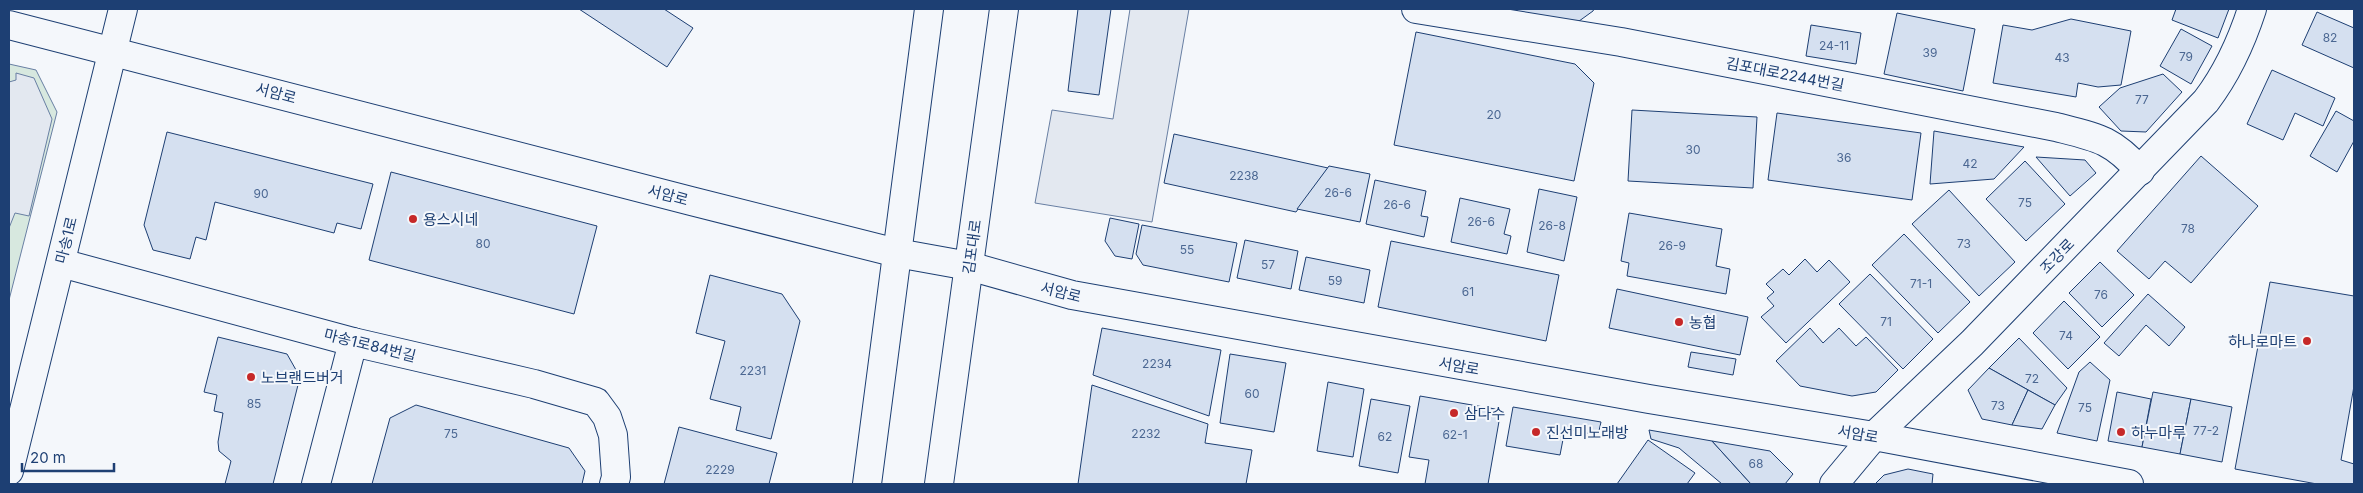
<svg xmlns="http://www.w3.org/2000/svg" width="2363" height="493" font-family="Inter,'Noto Sans KR',sans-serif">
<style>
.green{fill:#d7e8df;stroke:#687fa3}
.parking{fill:#e3e8f0;stroke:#687fa3}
.building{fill:#d5e0f0;stroke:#1d3f73}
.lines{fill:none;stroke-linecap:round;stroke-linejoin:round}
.street-casing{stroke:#1d3f73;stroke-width:30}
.secondary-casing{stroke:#1d3f73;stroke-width:30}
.primary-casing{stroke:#1d3f73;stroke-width:30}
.street{stroke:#f4f7fb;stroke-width:28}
.secondary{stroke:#f4f7fb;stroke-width:28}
.primary{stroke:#f4f7fb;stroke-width:28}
.poi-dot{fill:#c62828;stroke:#f4f7fb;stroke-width:2}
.labels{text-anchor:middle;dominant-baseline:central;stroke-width:4;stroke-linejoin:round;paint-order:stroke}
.number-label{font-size:12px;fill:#4b6792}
.street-label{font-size:15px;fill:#1d3f73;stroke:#f4f7fb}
.poi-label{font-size:15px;fill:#1d3f73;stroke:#f4f7fb;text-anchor:start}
</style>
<rect width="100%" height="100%" fill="#f4f7fb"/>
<path class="green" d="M9,64L36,70L57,112L9,300Z"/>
<g class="parking">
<path d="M1130,9H1189L1152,222L1035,203L1052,110L1113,119Z"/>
<path d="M16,73L34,78L52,119L29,216L15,213L9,228V82L16,80Z"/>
</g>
<g class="building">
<path d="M579,9H664L693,28L667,67Z"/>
<path d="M1078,9H1111L1099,95L1068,91Z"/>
<path d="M1517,9H1594L1593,11L1575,24L1517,12Z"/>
<path d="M2176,9H2229L2218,38L2172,20Z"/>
<path d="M2317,12L2354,28V68L2302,45Z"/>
<path d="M1897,13L1975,29L1963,91L1884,74Z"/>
<path d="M2071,19L2131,31L2121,85L2098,87L2078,83L2076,97L1993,83L2003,25L2032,30Z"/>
<path d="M1811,25L1861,33L1856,64L1806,56Z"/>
<path d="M2181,29L2212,46L2191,84L2160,66Z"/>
<path d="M1416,32L1575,64L1594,83L1574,181L1394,145Z"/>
<path d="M2272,70L2335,98L2323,126L2295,113L2283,140L2247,124Z"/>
<path d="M2163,74L2182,92L2146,132L2121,131L2099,107L2120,88Z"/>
<path d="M1632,110L1757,117L1753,188L1628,181Z"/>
<path d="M2336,111L2354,121V141L2337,172L2310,156Z"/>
<path d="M1777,113L1921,133L1912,200L1768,180Z"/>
<path d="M1934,131L2024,147L1994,179L1930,184Z"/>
<path d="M167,132L373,184L361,229L337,223L334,233L215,202L206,240L196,237L190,259L153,250L144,225Z"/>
<path d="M1174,134L1328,168L1296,212L1164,183Z"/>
<path d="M2201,156L2258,206L2191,283L2165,261L2149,279L2117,251Z"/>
<path d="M2036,157L2085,160L2096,173L2070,196Z"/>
<path d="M2025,161L2065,204L2026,241L1986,199Z"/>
<path d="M1329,166L1370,174L1360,222L1297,209Z"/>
<path d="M391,172L597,226L574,314L369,260Z"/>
<path d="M1375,180L1426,191L1421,216L1428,217L1424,237L1366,224Z"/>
<path d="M1539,189L1577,197L1564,261L1527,252Z"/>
<path d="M1949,190L2015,262L1979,296L1912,224Z"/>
<path d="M1460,198L1510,209L1504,234L1511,236L1507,254L1451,242Z"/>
<path d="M1629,213L1722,229L1716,266L1730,269L1726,294L1627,276L1629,263L1621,261Z"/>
<path d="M1110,218L1139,224L1132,259L1115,256L1105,241Z"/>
<path d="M1142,225L1237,243L1229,282L1143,265L1136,254Z"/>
<path d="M1904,234L1970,302L1938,333L1872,265Z"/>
<path d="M1245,240L1298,251L1291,289L1237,278Z"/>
<path d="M1391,241L1559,275L1546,341L1378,307Z"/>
<path d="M1306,257L1370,270L1364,303L1299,290Z"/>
<path d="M1805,259L1817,272L1829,260L1850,282L1786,343L1761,317L1774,306L1767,298L1774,292L1766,284L1783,269L1789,275Z"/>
<path d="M2100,262L2134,295L2102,327L2069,293Z"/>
<path d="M1870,274L1933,339L1903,369L1839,304Z"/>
<path d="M710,275L782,294L800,321L771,439L736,430L741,407L710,399L725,341L696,333Z"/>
<path d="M2270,282L2354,296V386L2341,460L2354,464V484H2317L2235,469Z"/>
<path d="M1617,289L1748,317L1740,355L1609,328Z"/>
<path d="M2148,294L2185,327L2169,346L2146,325L2119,356L2104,343Z"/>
<path d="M2064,301L2100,337L2068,369L2033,333Z"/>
<path d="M1102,328L1221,350L1209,416L1093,375Z"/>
<path d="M1810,328L1823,343L1839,328L1856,346L1866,337L1898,370L1876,392L1852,396L1800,386L1776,361Z"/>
<path d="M218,337L287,354L300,377L273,484H225L231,461L219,451L218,442L223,413L214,411L217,395L204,392Z"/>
<path d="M2019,338L2067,388L2055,405L1989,368Z"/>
<path d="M1691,352L1736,359L1733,375L1688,367Z"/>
<path d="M1230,354L1286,363L1274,432L1220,423Z"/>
<path d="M2090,362L2110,380L2097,441L2057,433L2079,372Z"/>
<path d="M1989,368L2028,390L2012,425L1982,419L1968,390Z"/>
<path d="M1328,382L1364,389L1353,457L1317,451Z"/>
<path d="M1092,385L1208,424L1205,443L1252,450L1246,484H1078Z"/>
<path d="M2028,390L2055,405L2042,429L2012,425Z"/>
<path d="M2117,392L2151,399L2142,447L2108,441Z"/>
<path d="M2153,392L2191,399L2180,454L2142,447Z"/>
<path d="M1420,396L1501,410L1488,484H1425L1429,460L1409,457Z"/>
<path d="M1371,399L1410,406L1398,473L1359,466Z"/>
<path d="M2191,399L2232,407L2222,462L2180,454Z"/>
<path d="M416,405L569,448L585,471L582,484H372L390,418Z"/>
<path d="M1513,407L1601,422L1598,435L1565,429L1560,455L1506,446Z"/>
<path d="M679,427L777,453L769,484H664Z"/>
<path d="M1649,430L1712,441L1751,484H1722L1679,448L1651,439Z"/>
<path d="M1648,440L1695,473L1687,484H1617Z"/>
<path d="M1712,441L1770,451L1793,474L1785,484H1751Z"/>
<path d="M1908,469L1933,474L1932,484H1875L1884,475Z"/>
</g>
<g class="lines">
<g class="street-casing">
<g id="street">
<path d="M1416,9L1621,42L2056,127C2096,137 2112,139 2140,171"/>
<path d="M61,263L353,342L534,384L596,402L607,417L613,435L616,477L614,484"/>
<path d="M316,484L353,342"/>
</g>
</g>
<g class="secondary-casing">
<g id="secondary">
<path d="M9,25L691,201L897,253L969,266L1072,295L1649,399L1874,436L2129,484"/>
<path d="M9,471L123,9"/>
<path d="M1834,484L1874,436L1972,343L2206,101C2228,72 2241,43 2252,9"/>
</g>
</g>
<g class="primary-casing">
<g id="primary">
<path d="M867,484L929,9"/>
<path d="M939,484L1004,9"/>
</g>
</g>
<use href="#street" class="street"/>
<use href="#secondary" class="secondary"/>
<use href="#primary" class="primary"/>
</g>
<g class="poi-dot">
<circle cx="413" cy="219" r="5"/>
<circle cx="1679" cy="322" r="5"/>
<circle cx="2307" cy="341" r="5"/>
<circle cx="251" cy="377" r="5"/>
<circle cx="1454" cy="413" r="5"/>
<circle cx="1536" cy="432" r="5"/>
<circle cx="2121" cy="432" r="5"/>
</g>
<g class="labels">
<g class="number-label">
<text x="2330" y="37">82</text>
<text x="1834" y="45">24-11</text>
<text x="1930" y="52">39</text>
<text x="2186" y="56">79</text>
<text x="2062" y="57">43</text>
<text x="2142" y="99">77</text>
<text x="1494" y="114">20</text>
<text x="1693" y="149">30</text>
<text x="1844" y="157">36</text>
<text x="1970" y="163">42</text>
<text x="1244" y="175">2238</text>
<text x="1338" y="192">26-6</text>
<text x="261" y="193">90</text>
<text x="2025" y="202">75</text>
<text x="1397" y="204">26-6</text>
<text x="1481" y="221">26-6</text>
<text x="1552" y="225">26-8</text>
<text x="2188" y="228">78</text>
<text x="483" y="243">80</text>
<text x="1964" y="243">73</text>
<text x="1672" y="245">26-9</text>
<text x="1187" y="249">55</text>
<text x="1268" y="264">57</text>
<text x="1335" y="280">59</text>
<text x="1921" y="283">71-1</text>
<text x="1468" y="291">61</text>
<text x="2101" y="294">76</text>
<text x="1886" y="321">71</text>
<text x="2066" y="335">74</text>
<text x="1157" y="363">2234</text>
<text x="753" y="370">2231</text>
<text x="2032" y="378">72</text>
<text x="1252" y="393">60</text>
<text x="254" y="403">85</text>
<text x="1998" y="405">73</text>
<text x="2085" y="407">75</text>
<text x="2206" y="430">77-2</text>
<text x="451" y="433">75</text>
<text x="1146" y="433">2232</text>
<text x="1455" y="434">62-1</text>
<text x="1385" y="436">62</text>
<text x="1756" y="463">68</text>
<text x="720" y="469">2229</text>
</g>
<g class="street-label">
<text transform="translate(1785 74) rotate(11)">김포대로2244번길</text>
<text transform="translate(276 93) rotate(15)">서암로</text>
<text transform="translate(668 195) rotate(15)">서암로</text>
<text transform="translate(66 240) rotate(-76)">마송1로</text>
<text transform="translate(972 247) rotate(-82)">김포대로</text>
<text transform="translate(2057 256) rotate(-46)">조강로</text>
<text transform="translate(1061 292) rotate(14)">서암로</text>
<text transform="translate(370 345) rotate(14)">마송1로84번길</text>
<text transform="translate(1459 366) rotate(10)">서암로</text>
<text transform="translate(1858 434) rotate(10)">서암로</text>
</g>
<g class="poi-label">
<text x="423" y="219">용스시네</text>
<text x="1689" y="322">농협</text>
<text x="2297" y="341" text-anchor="end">하나로마트</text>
<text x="261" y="377">노브랜드버거</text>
<text x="1464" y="413">삼다수</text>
<text x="1546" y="432">진선미노래방</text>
<text x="2131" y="432">하누마루</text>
</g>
</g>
<rect width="2363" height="493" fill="none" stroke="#1d3f73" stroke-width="20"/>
<path d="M22 463v8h92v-8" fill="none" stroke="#1d3f73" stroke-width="2.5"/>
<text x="30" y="463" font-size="15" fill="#1d3f73" stroke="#f4f7fb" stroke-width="4" paint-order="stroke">20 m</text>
</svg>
